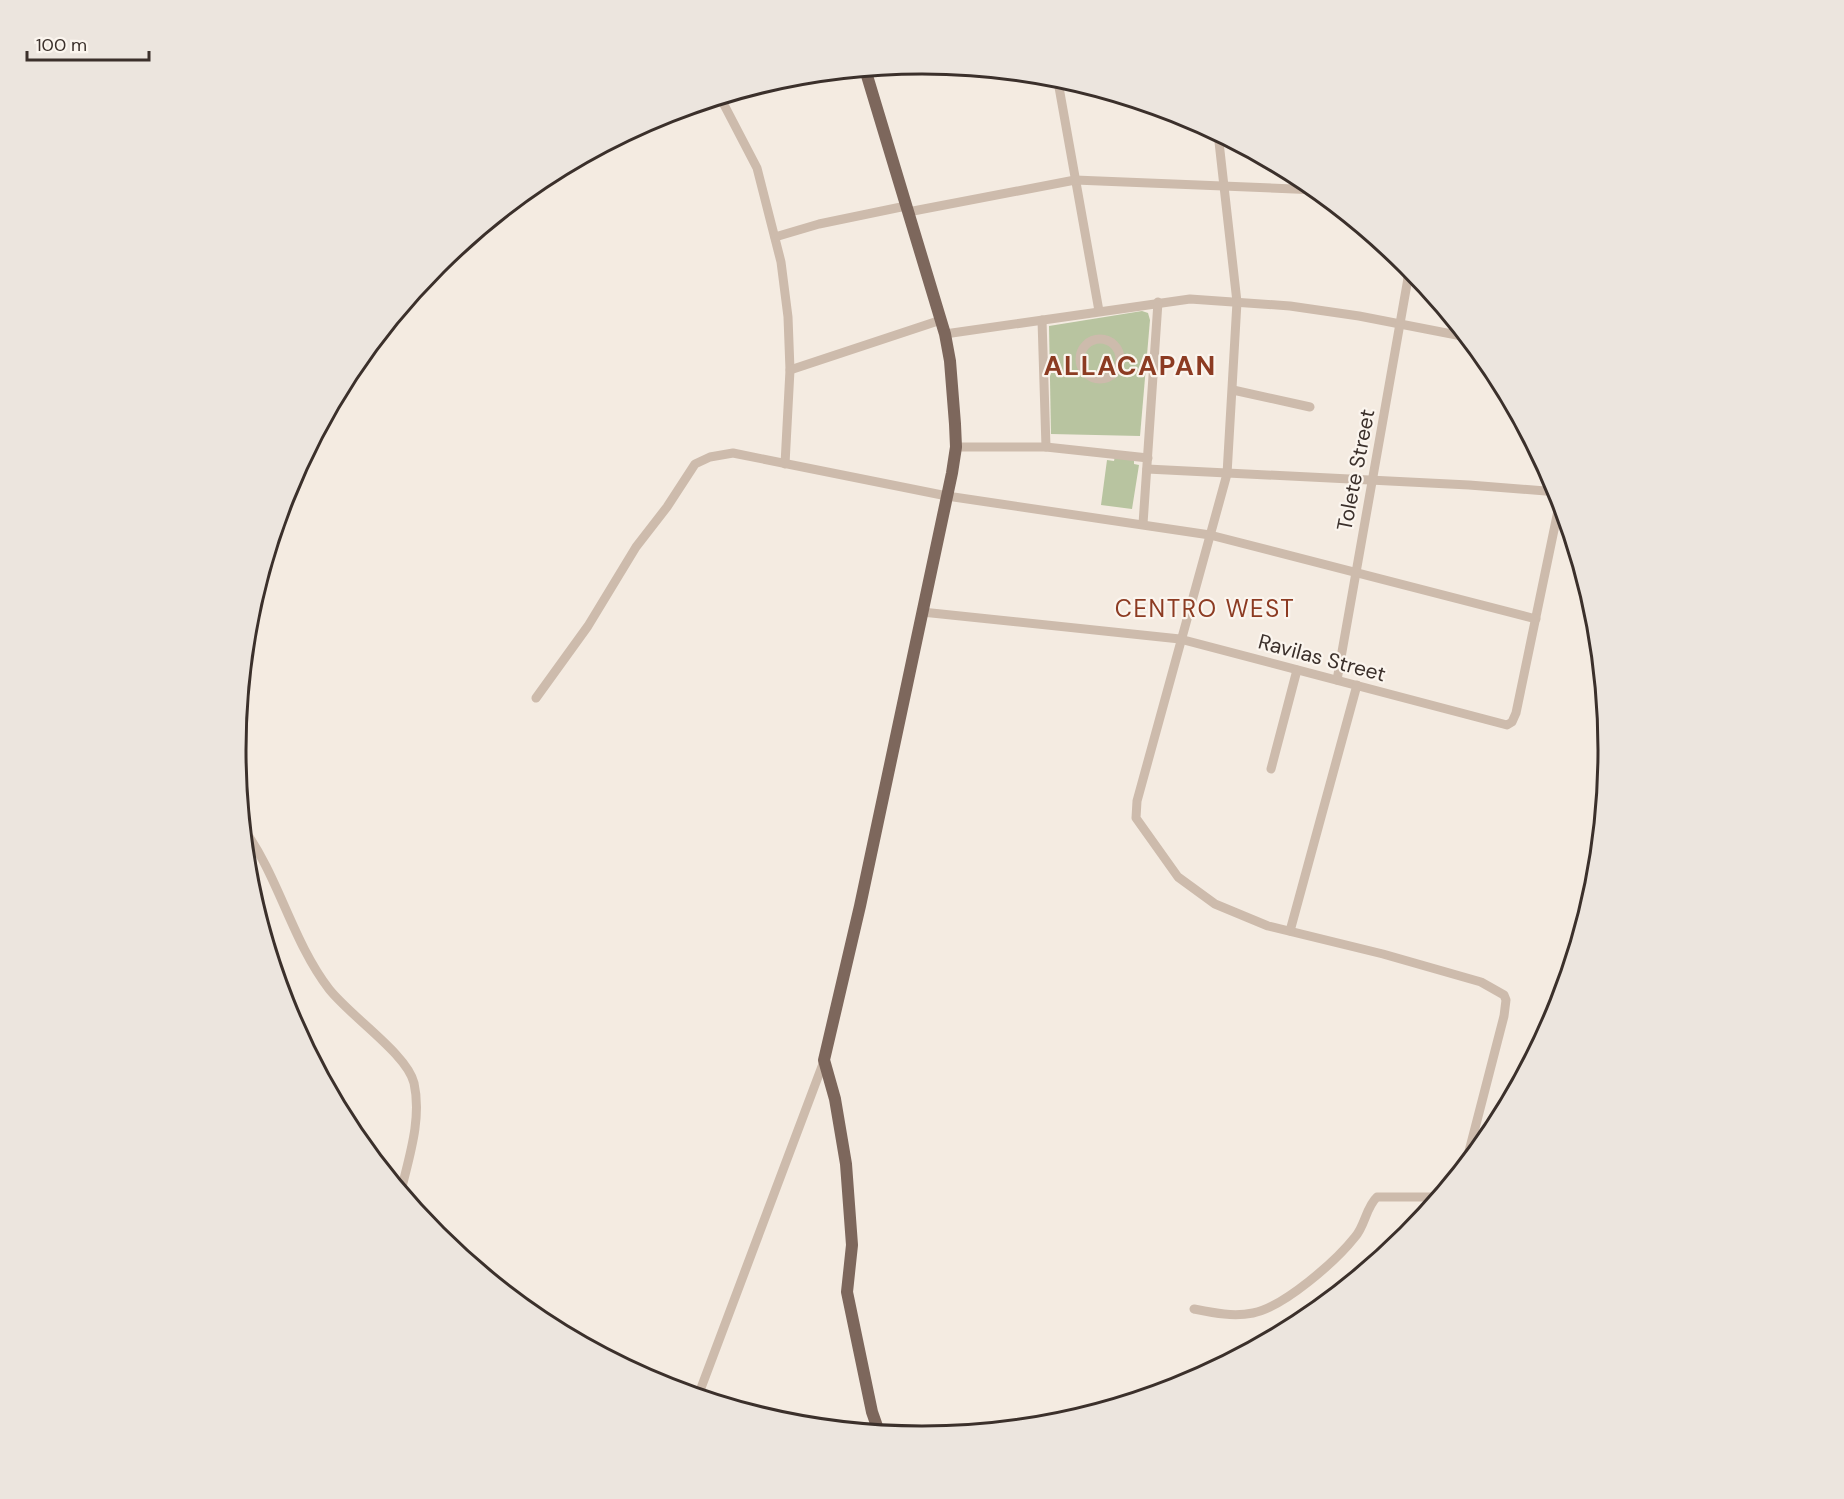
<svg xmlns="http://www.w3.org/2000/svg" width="1844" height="1499" font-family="'DM Sans',sans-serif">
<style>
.green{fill:#b8c4a0}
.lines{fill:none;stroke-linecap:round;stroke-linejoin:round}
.minor{stroke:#cdbbac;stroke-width:9}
.major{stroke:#7d675c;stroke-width:12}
.labels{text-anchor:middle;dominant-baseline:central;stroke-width:4.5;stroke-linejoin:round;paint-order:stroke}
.street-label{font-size:21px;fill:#3b302b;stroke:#fbf5ee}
.quarter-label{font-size:24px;letter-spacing:1.5px;fill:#8c3b22;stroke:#fbf5ee}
.district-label{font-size:27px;font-weight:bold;letter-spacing:1.5px;fill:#8c3b22;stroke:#fbf5ee}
.rim{fill:none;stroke:#3b302b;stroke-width:3}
</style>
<rect width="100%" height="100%" fill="#f4ebe1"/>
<g class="green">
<path d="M1142,311L1148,313L1150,320L1140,436L1051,434L1049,326Z"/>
<path d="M1115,456L1134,458V464L1139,465L1132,509L1101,505L1107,460L1114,461Z"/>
</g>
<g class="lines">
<g class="minor">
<path d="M1057,76L1099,311"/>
<path d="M720,97L757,168L781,262L788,317L790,370L785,464"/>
<path d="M1218,133L1237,302L1227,474L1137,801L1136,818L1178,877L1215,904L1268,926L1383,954L1481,982L1504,995L1506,1000L1504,1016L1466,1163"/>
<path d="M908,212L1075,180L1318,190"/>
<path d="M775,237L819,224L906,206"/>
<path d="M1408,279L1421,281"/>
<path d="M1042,320L1046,447"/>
<path d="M945,334L1190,299L1290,306L1359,316L1467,337"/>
<circle cx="1100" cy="359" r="20"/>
<path d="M790,370L941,320"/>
<path d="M1233,390L1310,407"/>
<path d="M956,447H1046L1148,458"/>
<path d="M1147,469L1469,485L1558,492"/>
<path d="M1143,524L1158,302"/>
<path d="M922,612L1180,639L1507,725L1512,722L1516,713L1560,501"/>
<path d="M1337,680L1410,267"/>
<path d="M536,698L588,626L636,547L667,507L695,464L710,457L733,453L947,496L1210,535L1536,619"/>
<path d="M1271,769L1297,670"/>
<path d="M243,828C279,877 292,941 329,989C351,1017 407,1054 414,1083C422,1119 409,1157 401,1191"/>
<path d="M1290,931L1357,685"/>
<path d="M1194,1309C1214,1313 1233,1317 1253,1313C1284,1307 1336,1261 1355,1237C1365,1226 1366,1207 1377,1197H1439"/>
<path d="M698,1396L824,1061"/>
</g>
<path class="major" d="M865,69L945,334L950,361L955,424L956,447L952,473L860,906L824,1060L835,1099L846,1164L852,1245L847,1292L872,1412L879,1432"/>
</g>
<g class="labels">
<g class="street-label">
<text transform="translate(1356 470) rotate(-79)">Tolete Street</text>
<text transform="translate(1322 658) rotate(15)">Ravilas Street</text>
</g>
<g class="quarter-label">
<text x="1205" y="608">CENTRO WEST</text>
</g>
<g class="district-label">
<text x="1130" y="365">ALLACAPAN</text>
</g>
</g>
<path d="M0 0H1844V1499H0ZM246 750a676 676 0 1 1 1352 0a676 676 0 1 1-1352 0Z" fill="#ece5de" fill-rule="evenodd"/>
<path class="rim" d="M246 750a676 676 0 1 1 1352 0a676 676 0 1 1-1352 0Z"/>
<path d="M27 51v9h122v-9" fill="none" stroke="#3b302b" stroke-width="3"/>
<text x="36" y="51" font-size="18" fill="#3b302b" stroke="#fbf5ee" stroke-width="4.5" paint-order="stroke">100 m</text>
</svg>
